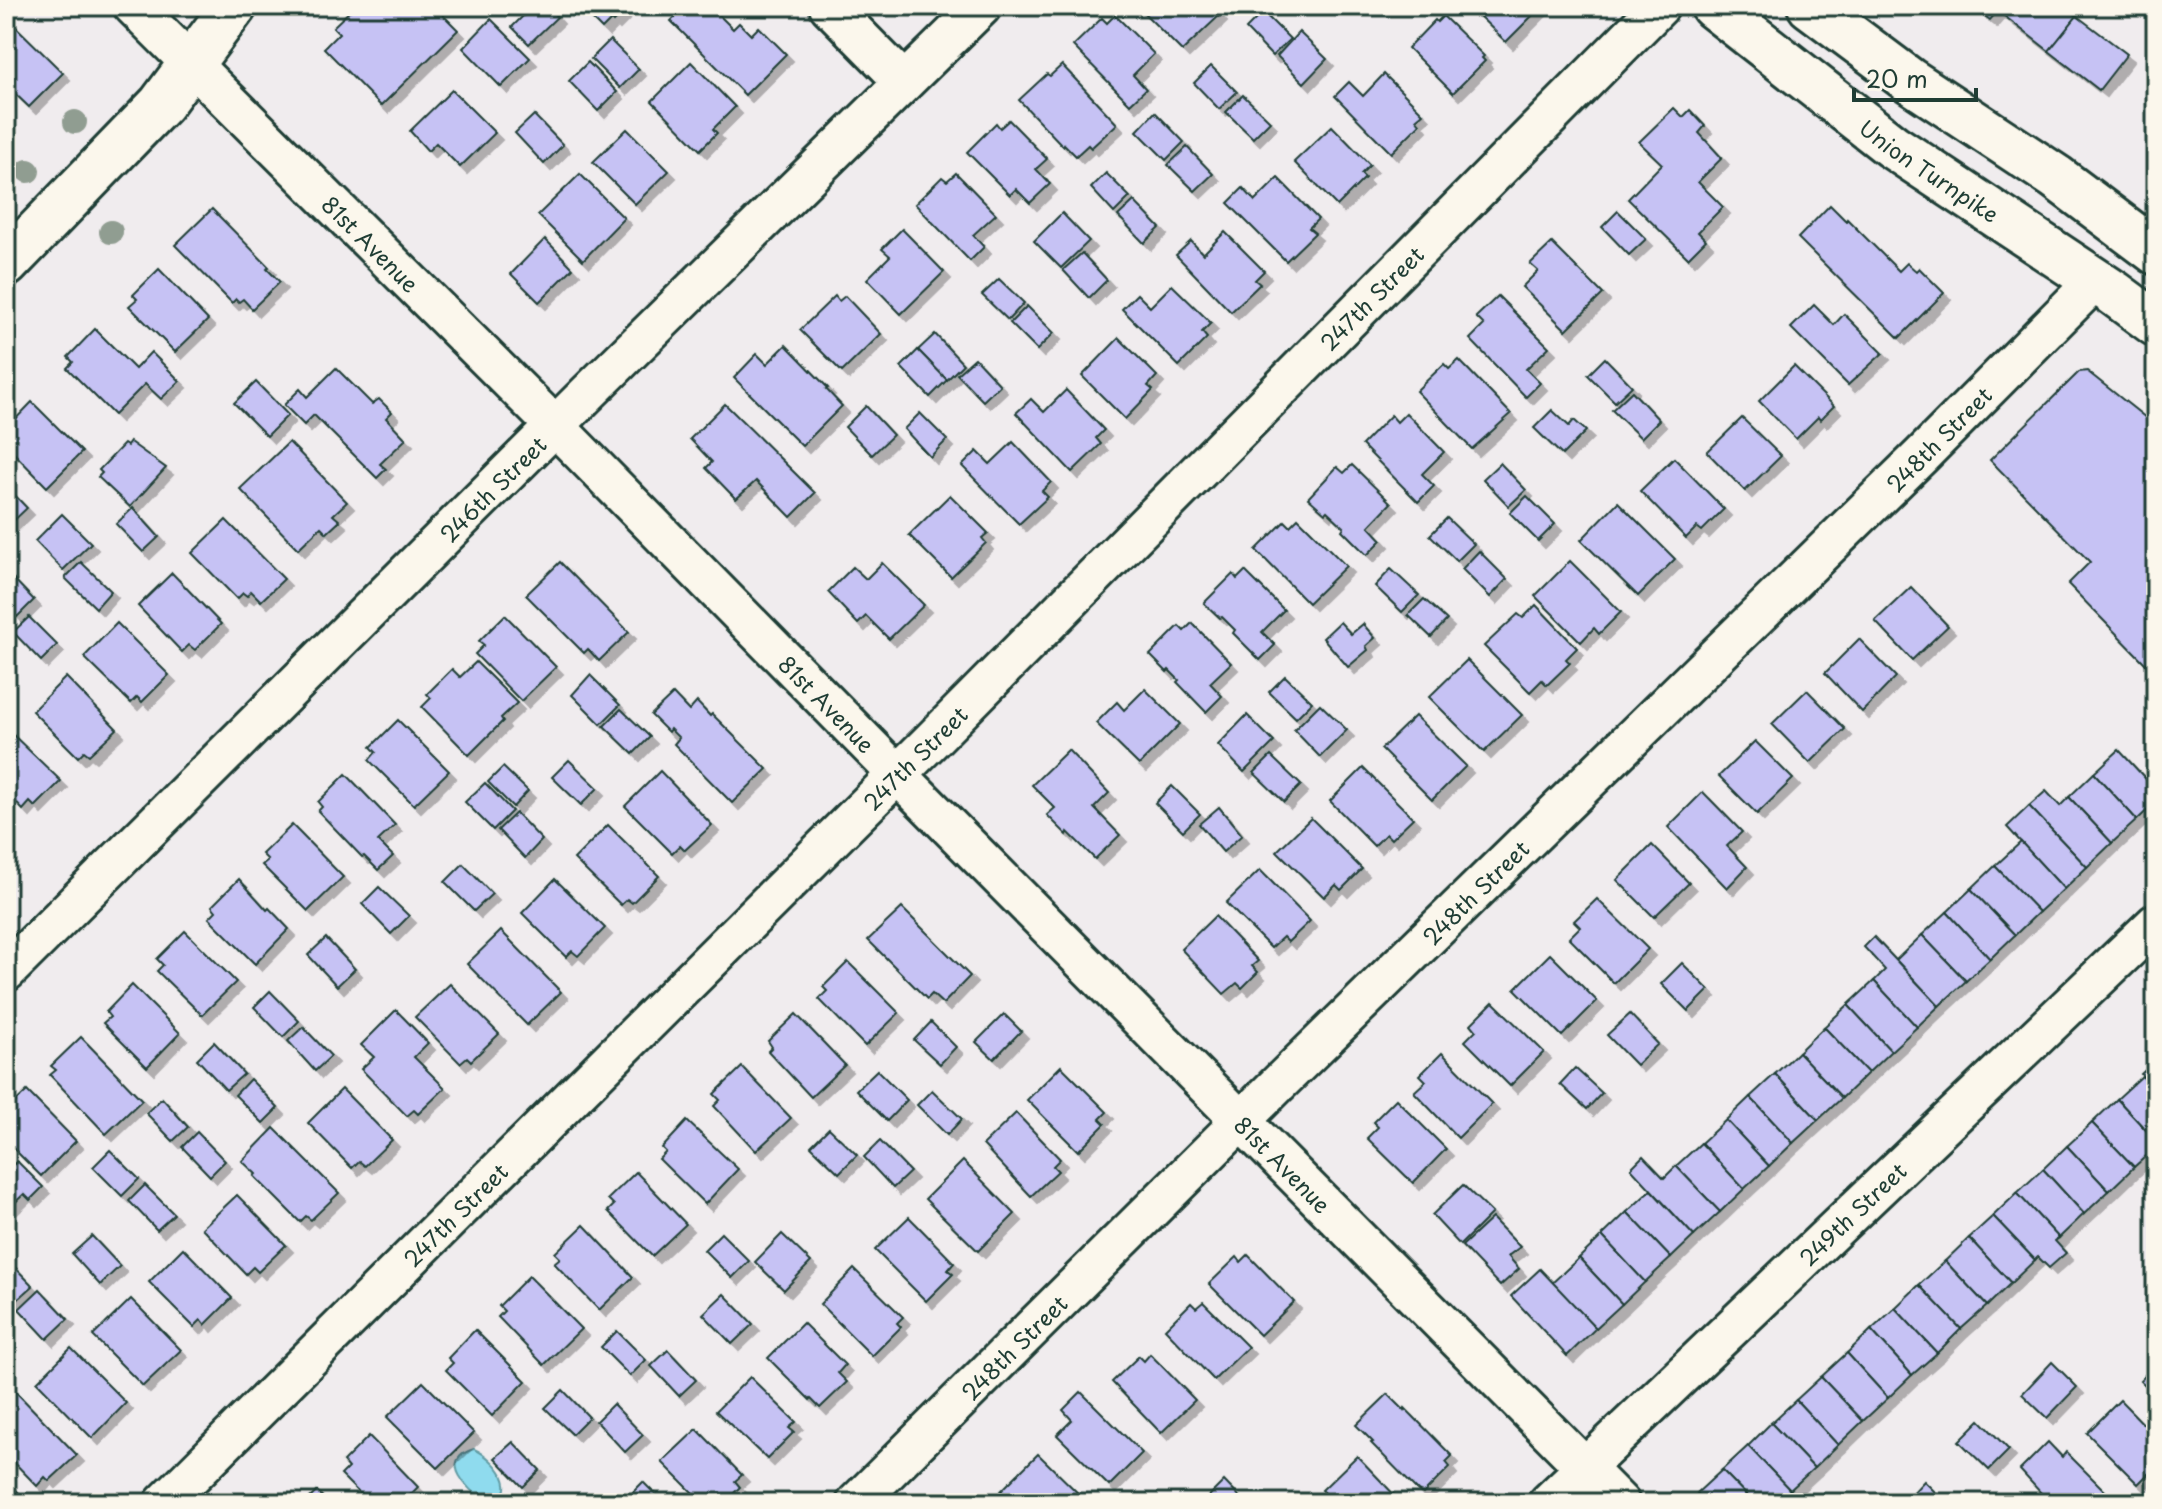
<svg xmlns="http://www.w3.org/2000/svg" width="2162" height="1509" font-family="'Playpen Sans',sans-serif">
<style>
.water{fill:#8fdbee;stroke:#629ca4;stroke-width:2}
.building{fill:#c6c2f4;stroke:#1f3d34;stroke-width:2;filter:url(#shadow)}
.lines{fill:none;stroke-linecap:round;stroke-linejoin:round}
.minor-casing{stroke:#1f3d34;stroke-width:44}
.tertiary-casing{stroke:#1f3d34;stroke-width:50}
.primary-casing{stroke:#1f3d34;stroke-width:50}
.minor{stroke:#fbf7ec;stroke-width:38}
.tertiary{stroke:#fbf7ec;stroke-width:44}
.primary{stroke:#fbf7ec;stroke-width:44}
.tree{fill:#909d91}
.labels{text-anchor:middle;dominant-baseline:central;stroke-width:7;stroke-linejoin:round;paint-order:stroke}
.street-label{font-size:22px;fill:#1f3d34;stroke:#fbf7ec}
</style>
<defs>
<filter id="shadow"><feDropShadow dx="7" dy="7" stdDeviation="0" flood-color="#0004"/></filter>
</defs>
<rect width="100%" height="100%" fill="#f0ecee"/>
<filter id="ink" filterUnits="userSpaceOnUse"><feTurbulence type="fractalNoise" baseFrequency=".0125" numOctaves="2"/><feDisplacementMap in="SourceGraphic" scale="16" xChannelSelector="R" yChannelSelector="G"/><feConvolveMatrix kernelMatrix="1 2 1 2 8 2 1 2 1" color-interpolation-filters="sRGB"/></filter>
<g filter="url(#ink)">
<path class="water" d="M474,1449C495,1458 525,1494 487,1503C469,1491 436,1460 474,1449Z"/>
<g class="building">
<path d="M355,6H393L398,11L403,6H434L458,30L381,106L324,48L339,33L333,27Z"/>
<path d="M533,6H547L557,17L529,44L512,27Z"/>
<path d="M579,6H629L613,22L611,20L602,29Z"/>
<path d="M686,6H710L733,29L739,23L751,35L759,27L786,54L745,95L671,21Z"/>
<path d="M1137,6H1212L1220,15L1182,51Z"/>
<path d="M1469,6H1538L1540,8L1506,42Z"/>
<path d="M1972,6H2002L1990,20Z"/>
<path d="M2002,6H2064L2077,16L2049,51L1998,11Z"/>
<path d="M1263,12L1290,39L1272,56L1246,29Z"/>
<path d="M1115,15L1154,54L1133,75L1146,89L1130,104L1073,46L1102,18L1107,23Z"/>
<path d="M1443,16L1484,56L1482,58L1485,61L1453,93L1408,48L1435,20L1437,22Z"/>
<path d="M2077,16L2127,54L2099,90L2049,51Z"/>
<path d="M6,17L63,73L29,107L6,85Z"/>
<path d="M491,19L530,58L501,87L463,48Z"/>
<path d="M1299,32L1327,59L1304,83L1277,56Z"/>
<path d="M610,40L639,69L620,88L591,59Z"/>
<path d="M588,62L617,92L598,111L569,81Z"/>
<path d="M691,62L735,107L713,129L717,133L700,150L652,101Z"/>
<path d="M1062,65L1117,124L1091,148L1088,145L1076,156L1064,144L1063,146L1019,100L1047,74L1050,76Z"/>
<path d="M1211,66L1237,92L1219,109L1194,83Z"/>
<path d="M1384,74L1423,113L1416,119L1420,124L1391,153L1335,96L1349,82L1363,96Z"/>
<path d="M452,90L495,133L460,167L436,143L428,151L410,131Z"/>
<path d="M1243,95L1270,121L1253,138L1226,112Z"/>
<path d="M1674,108L1683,117L1690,110L1705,126L1699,133L1722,158L1698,182L1723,207L1698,232L1706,240L1688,258L1628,199L1662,164L1639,142Z"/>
<path d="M1155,112L1184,142L1166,160L1137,131Z"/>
<path d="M534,115L563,145L544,164L515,133Z"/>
<path d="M1009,120L1047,159L1036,169L1050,184L1030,203L1016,189L1010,195L967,152L996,123L1000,128Z"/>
<path d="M1332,126L1370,165L1361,174L1365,178L1337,206L1294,162Z"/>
<path d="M627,129L669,171L635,204L593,162Z"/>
<path d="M1187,147L1213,174L1195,191L1168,165Z"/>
<path d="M956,173L996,214L973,235L984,247L970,261L915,204L942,177L947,181Z"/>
<path d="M1106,173L1130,197L1114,213L1091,188Z"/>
<path d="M580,174L624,218L583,260L538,215Z"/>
<path d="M1278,178L1318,219L1309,228L1315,233L1286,261L1228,203L1243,188L1255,201Z"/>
<path d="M1134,201L1160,228L1144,243L1118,216Z"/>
<path d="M1830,205L1846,221L1847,219L1899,271L1907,263L1916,271L1919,268L1944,293L1899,338L1798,238Z"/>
<path d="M212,209L269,267L267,269L280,282L252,309L243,299L239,302L236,299L232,303L175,245Z"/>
<path d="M1618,211L1646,239L1629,255L1602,227Z"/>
<path d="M1062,213L1089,241L1061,268L1034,241Z"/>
<path d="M902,229L944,272L901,314L867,279L890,256L882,249Z"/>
<path d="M1225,232L1264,271L1255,280L1260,284L1231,312L1176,255L1191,241L1203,254Z"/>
<path d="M545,239L573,268L539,302L511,274Z"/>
<path d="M1552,243L1603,294L1566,330L1522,287L1538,271L1530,264Z"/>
<path d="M1082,253L1107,280L1089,298L1063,270Z"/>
<path d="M159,269L208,320L175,352L129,306L137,299L133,295Z"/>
<path d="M999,279L1024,303L1008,320L982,295Z"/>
<path d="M1172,285L1211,323L1202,332L1207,338L1179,366L1122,309L1137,294L1150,307Z"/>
<path d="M835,296L839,301L845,296L881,334L842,372L800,330Z"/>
<path d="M1498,296L1549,347L1526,369L1540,383L1526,397L1470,339L1484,325L1476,317Z"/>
<path d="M1814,305L1834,325L1844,314L1883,353L1848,385L1791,328Z"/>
<path d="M1027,306L1054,333L1037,350L1010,323Z"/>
<path d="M95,329L135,369L151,352L180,381L161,399L145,384L114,415L67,368L73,362L68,357Z"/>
<path d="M935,334L963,364L947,380L918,350Z"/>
<path d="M1119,338L1157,376L1148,386L1153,390L1125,419L1082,376Z"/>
<path d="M786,345L828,388L826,389L842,406L802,446L734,378L757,354L767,364Z"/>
<path d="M918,350L947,380L930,397L901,367Z"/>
<path d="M975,358L1000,385L983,401L957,374Z"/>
<path d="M1605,358L1632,386L1615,402L1588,375Z"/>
<path d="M1459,360L1511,414L1472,449L1416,391L1444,364L1449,369Z"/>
<path d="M1794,366L1834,406L1820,420L1818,417L1796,439L1759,401Z"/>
<path d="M336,368L372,404L379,399L392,412L386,418L406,439L380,464L386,469L377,478L314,415L304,425L284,405L300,389L307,397Z"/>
<path d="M2087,371L2156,426V654L2146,664L2068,584L2090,562L1990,460L2079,372Z"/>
<path d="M256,382L288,415L267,436L234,403Z"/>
<path d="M1066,390L1104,430L1096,438L1101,444L1072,472L1016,413L1031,399L1044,412Z"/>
<path d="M1632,391L1659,420L1641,438L1612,410Z"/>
<path d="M32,402L82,452L47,487L6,445V437L10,433L6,429Z"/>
<path d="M725,404L815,493L791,517L756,481L736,499L706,468L712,462L690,439Z"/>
<path d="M866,406L893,435L872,455L845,427Z"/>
<path d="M1552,410L1569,426L1574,420L1586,431L1562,455L1534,428Z"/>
<path d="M920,413L947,440L930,457L904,429Z"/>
<path d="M1406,413L1444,452L1422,474L1434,486L1418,502L1362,445L1391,415L1397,422Z"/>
<path d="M1742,418L1781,456L1745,491L1707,452Z"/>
<path d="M130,442L166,468L130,507L98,477L102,473L99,470L124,444L127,446Z"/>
<path d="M289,442L347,502L333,515L340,521L327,533L321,527L298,549L240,489Z"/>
<path d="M1013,442L1051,482L1042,491L1048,497L1019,524L962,466L977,451L990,464Z"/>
<path d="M1674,458L1724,509L1702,531L1697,527L1686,538L1640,491Z"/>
<path d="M1500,463L1526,490L1509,506L1483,479Z"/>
<path d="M1352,465L1391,503L1369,526L1382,540L1367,555L1342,530L1344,527L1327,511L1325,513L1308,498L1337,467L1344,473Z"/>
<path d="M6,486L27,508L6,528Z"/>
<path d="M950,495L988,533L982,538L986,543L951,577L909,535Z"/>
<path d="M1527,496L1555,524L1538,541L1510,513Z"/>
<path d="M1618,502L1675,559L1638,596L1581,540Z"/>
<path d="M133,508L159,537L143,552L116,524Z"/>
<path d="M62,514L91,543L63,570L35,541Z"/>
<path d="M1298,518L1346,566L1308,603L1256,550L1285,521L1290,526Z"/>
<path d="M1447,518L1474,544L1457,561L1430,535Z"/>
<path d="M226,520L284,579L261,601L251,591L247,596L243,593L237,599L192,553Z"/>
<path d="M1479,551L1507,579L1490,597L1462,569Z"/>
<path d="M1570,561L1621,612L1599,634L1594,628L1581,642L1535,596Z"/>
<path d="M81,562L111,591L96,608L65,578Z"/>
<path d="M560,562L629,632L599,661L588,649L584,653L526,595Z"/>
<path d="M882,563L924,605L889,639L866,616L858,624L828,592L853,567L866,579Z"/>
<path d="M1391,569L1419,595L1402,612L1375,586Z"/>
<path d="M6,571L34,600L17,617L6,605Z"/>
<path d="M1245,571L1284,610L1262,632L1275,645L1260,660L1233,633L1235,630L1222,617L1220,618L1204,603L1233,574L1237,579Z"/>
<path d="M172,573L221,624L195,650L189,645L182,652L138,606Z"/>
<path d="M1911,587L1948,626L1912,660L1875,621Z"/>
<path d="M1424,599L1447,620L1431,637L1408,615Z"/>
<path d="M1536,605L1577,648L1566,659L1570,663L1547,685L1542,680L1530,692L1484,646L1518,614L1523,618Z"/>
<path d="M505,615L556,667L521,701L475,654L484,645L479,641Z"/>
<path d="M29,617L57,645L41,661L13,632Z"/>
<path d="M1340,622L1351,634L1363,624L1375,638L1366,646L1368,650L1348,667L1323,638Z"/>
<path d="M117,623L169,675L142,702L137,697L131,703L84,657Z"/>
<path d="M1192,623L1231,663L1210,683L1222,696L1206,712L1177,682L1179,680L1169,670L1167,672L1150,655L1179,626L1184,631Z"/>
<path d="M1859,639L1896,677L1862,712L1825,673Z"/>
<path d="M1467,660L1522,715L1484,752L1429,697Z"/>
<path d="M476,662L517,703L501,718L503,721L469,755L422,707L431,698L427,694L452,669L460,677Z"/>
<path d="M590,675L620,705L601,724L572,695Z"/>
<path d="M1285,676L1312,702L1296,718L1269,692Z"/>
<path d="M66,677L117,729L89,755L84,751L78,757L32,711Z"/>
<path d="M1145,689L1180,724L1139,765L1096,723L1117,702L1124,710Z"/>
<path d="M1807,690L1845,729L1810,763L1772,724Z"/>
<path d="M673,694L689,711L697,702L710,716L712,714L767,769L732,803L674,744L679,738L670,729L668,732L651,715Z"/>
<path d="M1320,704L1347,730L1320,757L1294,730Z"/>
<path d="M621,709L650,737L633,754L604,726Z"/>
<path d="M1247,715L1274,742L1244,772L1218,745Z"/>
<path d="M1415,716L1466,766L1432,800L1381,749Z"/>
<path d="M398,720L449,771L414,805L369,760L376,752L371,747Z"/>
<path d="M10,732L61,781L35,807L30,802L23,810L6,792V736Z"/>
<path d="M1755,741L1793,779L1757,814L1719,776Z"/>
<path d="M1068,750L1109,793L1094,808L1120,835L1095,859L1068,832L1067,835L1047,815L1055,808L1032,785Z"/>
<path d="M2119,750L2156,790V802L2137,820L2094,773Z"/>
<path d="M1271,756L1301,785L1284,802L1254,773Z"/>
<path d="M569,760L598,788L581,805L552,777Z"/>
<path d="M503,767L528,791L513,807L488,782Z"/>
<path d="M1363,768L1413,818L1391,839L1386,834L1374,846L1330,801Z"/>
<path d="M660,771L712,825L685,850L680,845L672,853L625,806Z"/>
<path d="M2094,773L2137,820L2112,843L2069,797Z"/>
<path d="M346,774L395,825L378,841L393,856L378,870L364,856L362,857L318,811L322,807L318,802Z"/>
<path d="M485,783L512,811L493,830L465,802Z"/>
<path d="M1172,786L1200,814L1183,831L1155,803Z"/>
<path d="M2046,791L2060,806L2069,797L2112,843L2087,867L2029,806Z"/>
<path d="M1703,792L1742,832L1727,846L1747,867L1727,888L1668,827Z"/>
<path d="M2029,806L2087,867L2064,889L2007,827Z"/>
<path d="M1219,807L1242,835L1223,852L1199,824Z"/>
<path d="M516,813L542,840L525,858L498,830Z"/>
<path d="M1311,818L1362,869L1341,890L1336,885L1324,897L1277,851Z"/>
<path d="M292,825L343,877L308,911L262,865L268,860L262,854Z"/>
<path d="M608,825L659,876L632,903L627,899L621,905L574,859Z"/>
<path d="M2021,842L2064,889L2039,912L1995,866Z"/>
<path d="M1652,845L1689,883L1654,917L1617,880Z"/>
<path d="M463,864L492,894L474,911L445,882Z"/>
<path d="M1995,866L2039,912L2015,935L1971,889Z"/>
<path d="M1260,870L1310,921L1288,942L1283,937L1271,948L1226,903Z"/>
<path d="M239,879L267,910L269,908L289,929L255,964L209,918L216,911L212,906Z"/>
<path d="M555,879L605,928L578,956L572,951L566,957L522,913Z"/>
<path d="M379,887L409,916L391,934L362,904Z"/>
<path d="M1971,889L2015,935L1990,959L1947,912Z"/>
<path d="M1597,899L1648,949L1614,983L1569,938L1580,927L1574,921Z"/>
<path d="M902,908L970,976L943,1004L932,994L927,999L868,940Z"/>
<path d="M1947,912L1990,959L1966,981L1922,935Z"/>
<path d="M1215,916L1258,961L1252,966L1258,972L1242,988L1237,983L1224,994L1181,949Z"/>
<path d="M185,931L236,982L202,1015L157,971L163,965L157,959Z"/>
<path d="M501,931L561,992L527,1025L467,964Z"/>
<path d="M1922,935L1966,981L1939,1006L1896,960Z"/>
<path d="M1874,937L1939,1006L1917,1027L1874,981L1885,970L1864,947Z"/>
<path d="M326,938L355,969L337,986L308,955Z"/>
<path d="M1550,954L1597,1001L1562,1036L1515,989Z"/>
<path d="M848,962L899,1013L865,1046L819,999L827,991L823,987Z"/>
<path d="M1682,963L1709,990L1688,1011L1661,984Z"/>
<path d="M1874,981L1917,1027L1891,1051L1848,1005Z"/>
<path d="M450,984L499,1034L471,1061L467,1057L460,1063L415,1017Z"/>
<path d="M132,985L180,1033L147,1067L103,1023L110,1017L106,1012Z"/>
<path d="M270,991L299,1021L283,1037L254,1007Z"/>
<path d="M1493,1002L1544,1052L1510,1086L1465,1041L1476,1030L1471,1024Z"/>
<path d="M1848,1005L1891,1051L1868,1073L1824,1027Z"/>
<path d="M396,1010L428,1043L414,1057L445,1088L418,1114L414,1110L407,1116L361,1069L374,1057L361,1045Z"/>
<path d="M796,1014L845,1065L811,1097L768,1051L772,1047L768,1041Z"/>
<path d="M1004,1014L1021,1031L994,1059L976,1042Z"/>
<path d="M1630,1014L1658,1044L1636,1065L1607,1035Z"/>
<path d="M931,1022L956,1047L940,1064L914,1040Z"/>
<path d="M303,1027L331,1056L315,1071L288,1041Z"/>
<path d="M1824,1027L1868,1073L1842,1098L1798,1052Z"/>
<path d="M81,1037L142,1100L106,1134L50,1075L56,1070L51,1066Z"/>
<path d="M214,1042L244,1074L226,1090L197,1059Z"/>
<path d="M1798,1052L1842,1098L1818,1120L1775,1074Z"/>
<path d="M1442,1053L1492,1104L1458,1138L1414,1092L1426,1081L1420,1075Z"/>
<path d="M2156,1060V1091L2141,1074Z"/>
<path d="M1061,1066L1107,1112L1100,1119L1105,1124L1078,1151L1027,1100Z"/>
<path d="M742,1067L791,1118L756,1151L714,1106L720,1100L714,1094Z"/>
<path d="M1575,1068L1602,1093L1587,1109L1560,1084Z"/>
<path d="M877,1070L907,1100L887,1121L856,1090Z"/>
<path d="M1775,1074L1818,1120L1793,1143L1750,1097Z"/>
<path d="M2142,1076L2156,1091V1141L2117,1099Z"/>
<path d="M250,1079L278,1108L263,1123L235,1095Z"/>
<path d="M342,1089L392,1140L365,1166L359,1161L352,1168L308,1123Z"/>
<path d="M932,1090L962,1119L947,1135L917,1105Z"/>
<path d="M27,1091L76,1141L41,1176L6,1141V1111Z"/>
<path d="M1750,1097L1793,1143L1769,1166L1726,1120Z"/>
<path d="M162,1098L188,1127L173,1141L146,1113Z"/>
<path d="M1396,1099L1446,1149L1413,1183L1367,1138L1378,1127L1373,1122Z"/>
<path d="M2117,1099L2156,1141V1147L2134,1167L2092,1123Z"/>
<path d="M1016,1113L1060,1159L1053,1166L1058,1171L1031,1196L983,1145Z"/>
<path d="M1726,1120L1769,1166L1744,1189L1701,1143Z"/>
<path d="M687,1121L738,1169L705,1204L659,1159L666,1152L662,1148Z"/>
<path d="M2092,1123L2134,1167L2109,1191L2067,1146Z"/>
<path d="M274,1128L339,1193L311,1220L306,1216L300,1222L254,1176L256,1174L242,1161Z"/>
<path d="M829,1128L857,1155L839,1173L811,1146Z"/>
<path d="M197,1132L225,1161L210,1176L182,1147Z"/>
<path d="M880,1141L910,1172L893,1188L864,1157Z"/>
<path d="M1701,1143L1744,1189L1720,1212L1676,1166Z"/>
<path d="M2067,1146L2109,1191L2084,1214L2043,1169Z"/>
<path d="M110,1150L139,1179L122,1196L93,1167Z"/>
<path d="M1643,1156L1664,1178L1676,1166L1720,1212L1694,1236L1631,1168Z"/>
<path d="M17,1161L43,1187L30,1200L24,1194L6,1211V1172Z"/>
<path d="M963,1161L1015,1214L978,1251L925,1199Z"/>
<path d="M2043,1169L2084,1214L2059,1238L2017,1193Z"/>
<path d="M636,1172L686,1224L652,1256L608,1211L614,1205L608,1199Z"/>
<path d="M145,1185L174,1214L157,1230L129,1201Z"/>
<path d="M1463,1185L1492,1213L1460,1245L1432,1215Z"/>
<path d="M1651,1190L1694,1236L1671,1258L1627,1212Z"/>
<path d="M2017,1193L2059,1238L2055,1241L2066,1253L2049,1268L2038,1257L2035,1260L1993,1216Z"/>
<path d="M237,1195L286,1245L258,1272L253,1267L246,1274L202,1228Z"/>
<path d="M1627,1212L1671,1258L1645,1282L1602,1236Z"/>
<path d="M1993,1216L2035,1260L2011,1283L1969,1238Z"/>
<path d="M909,1217L954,1263L948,1270L953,1274L926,1301L875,1250Z"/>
<path d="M1492,1218L1520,1247L1508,1256L1519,1269L1500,1286L1462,1246Z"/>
<path d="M584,1225L633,1277L599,1310L554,1263L560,1258L555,1253Z"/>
<path d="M721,1233L749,1261L732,1278L704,1250Z"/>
<path d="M782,1234L811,1262L784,1290L755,1262Z"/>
<path d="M92,1236L120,1266L100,1285L72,1254Z"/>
<path d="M1602,1236L1645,1282L1622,1304L1579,1258Z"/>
<path d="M1969,1238L2011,1283L1987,1306L1945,1261Z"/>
<path d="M183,1248L232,1298L205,1325L201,1320L194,1327L149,1282Z"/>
<path d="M1248,1255L1294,1302L1260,1335L1209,1284L1237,1257L1241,1262Z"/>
<path d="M6,1258L33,1286L15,1302L6,1292Z"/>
<path d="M1579,1258L1622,1304L1596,1328L1552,1283Z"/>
<path d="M1945,1261L1987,1306L1961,1329L1919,1285Z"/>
<path d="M854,1269L903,1317L897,1323L901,1327L872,1356L820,1304Z"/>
<path d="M1540,1269L1596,1328L1567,1356L1511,1296Z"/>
<path d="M529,1276L581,1329L544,1365L498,1317L504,1311L499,1306Z"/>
<path d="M1919,1285L1961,1329L1937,1353L1895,1308Z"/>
<path d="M40,1289L68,1319L47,1339L19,1309Z"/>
<path d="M724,1294L753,1324L732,1344L703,1314Z"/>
<path d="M131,1299L181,1350L143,1386L93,1336Z"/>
<path d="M1203,1302L1248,1347L1214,1380L1165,1329L1191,1303L1196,1308Z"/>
<path d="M1895,1308L1937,1353L1912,1375L1871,1330Z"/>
<path d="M803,1323L845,1365L838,1373L847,1382L820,1408L811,1399L810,1400L768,1358Z"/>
<path d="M475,1330L526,1381L492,1416L446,1370L453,1363L448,1358Z"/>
<path d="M1871,1330L1912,1375L1888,1398L1847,1353Z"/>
<path d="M617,1331L646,1360L630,1376L601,1347Z"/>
<path d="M71,1348L126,1403L92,1438L37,1382Z"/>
<path d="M668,1350L696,1380L679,1396L651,1366Z"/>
<path d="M1847,1353L1888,1398L1863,1421L1821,1377Z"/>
<path d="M1150,1354L1195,1400L1161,1433L1112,1382L1139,1356L1144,1361Z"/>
<path d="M2052,1362L2077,1387L2047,1418L2022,1394Z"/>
<path d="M2156,1364V1396L2140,1380Z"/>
<path d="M750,1377L796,1422L789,1428L794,1432L767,1459L716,1411Z"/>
<path d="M1821,1377L1863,1421L1838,1445L1796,1400Z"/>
<path d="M423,1382L474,1433L438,1468L387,1417Z"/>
<path d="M13,1389L77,1455L49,1481L45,1477L37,1486L6,1454V1396Z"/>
<path d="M563,1390L589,1417L572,1434L545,1408Z"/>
<path d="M1081,1392L1142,1453L1109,1486L1057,1435L1072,1420L1063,1410Z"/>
<path d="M1388,1394L1404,1410L1405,1408L1452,1456L1446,1462L1450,1467L1423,1494L1418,1491L1371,1443L1373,1442L1356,1425Z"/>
<path d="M1796,1400L1838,1445L1814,1468L1771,1423Z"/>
<path d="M2120,1400L2156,1437V1466L2138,1484L2087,1433Z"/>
<path d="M613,1404L643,1435L625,1452L596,1421Z"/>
<path d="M1980,1420L2009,1450L1989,1470L1959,1441Z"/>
<path d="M1771,1423L1814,1468L1790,1490L1748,1446Z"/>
<path d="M697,1429L742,1475L735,1481L740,1487L724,1503H703L662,1462Z"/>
<path d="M369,1436L418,1487L402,1503H369L341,1475L348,1468L343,1462Z"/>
<path d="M513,1442L540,1470L523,1487L495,1458Z"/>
<path d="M2048,1442L2062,1457L2066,1452L2112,1498L2107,1503H2050L2020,1470Z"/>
<path d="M1748,1446L1790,1490L1783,1496L1789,1503H1754L1722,1470Z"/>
<path d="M1038,1454L1088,1503H1013L1001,1491Z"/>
<path d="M1357,1456L1402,1503H1335L1322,1490Z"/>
<path d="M1722,1470L1754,1503H1706L1697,1493Z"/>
<path d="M6,1480L28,1502L27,1503H6Z"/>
<path d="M1224,1481L1245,1503L1203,1502Z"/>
<path d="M1924,1481L1946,1503H1916L1910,1496Z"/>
<path d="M643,1482L664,1503H622Z"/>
<path d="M317,1491L328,1503H305Z"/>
</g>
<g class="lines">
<g class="minor-casing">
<g id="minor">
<path id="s1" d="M133,6L555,426L897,774L1620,1503"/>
<path d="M829,6L904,82"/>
<path id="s2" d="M6,972L589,392L982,6"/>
<path id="s3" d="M164,1503L932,740L1660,6"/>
<path id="s4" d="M856,1503L1277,1085L1922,455L2095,281"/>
<path id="s5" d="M1548,1503L2156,923"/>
</g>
</g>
<g class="tertiary-casing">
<path id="tertiary" d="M6,264L161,104L234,6"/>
</g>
<g class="primary-casing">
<g id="primary">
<path id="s6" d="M1713,6L1892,146L2114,293L2156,324"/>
<path d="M1810,6L1909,80L2056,177L2156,252"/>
</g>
</g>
<use href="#minor" class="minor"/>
<use href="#tertiary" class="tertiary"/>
<use href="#primary" class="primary"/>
</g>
<g class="tree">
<circle cx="75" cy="122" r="12"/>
<circle cx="28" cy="171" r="12"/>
<circle cx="111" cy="232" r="12"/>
</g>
</g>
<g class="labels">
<g class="street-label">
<text stroke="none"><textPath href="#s6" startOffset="272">Union Turnpike</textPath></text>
<text stroke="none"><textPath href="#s1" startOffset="336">81st Avenue</textPath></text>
<text stroke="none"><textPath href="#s3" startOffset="1706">247th Street</textPath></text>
<text stroke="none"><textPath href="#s4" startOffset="1518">248th Street</textPath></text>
<text stroke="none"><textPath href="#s2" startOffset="686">246th Street</textPath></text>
<text stroke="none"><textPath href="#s1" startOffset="984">81st Avenue</textPath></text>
<text stroke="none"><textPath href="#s3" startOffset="1058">247th Street</textPath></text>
<text stroke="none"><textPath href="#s4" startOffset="870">248th Street</textPath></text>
<text stroke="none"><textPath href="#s1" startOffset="1632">81st Avenue</textPath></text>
<text stroke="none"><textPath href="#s5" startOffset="420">249th Street</textPath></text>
<text stroke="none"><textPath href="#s3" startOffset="410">247th Street</textPath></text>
<text stroke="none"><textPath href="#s4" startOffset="222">248th Street</textPath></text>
</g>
</g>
<rect width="2162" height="1509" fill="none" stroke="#fbf7ec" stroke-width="32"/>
<rect x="16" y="16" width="2130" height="1477" fill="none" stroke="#1f3d34" stroke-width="3" filter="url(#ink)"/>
<path d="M1854 88v12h122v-12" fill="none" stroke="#1f3d34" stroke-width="4"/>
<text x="1866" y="88" font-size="24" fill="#1f3d34" stroke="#fbf7ec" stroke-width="6" paint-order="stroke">20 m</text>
</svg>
